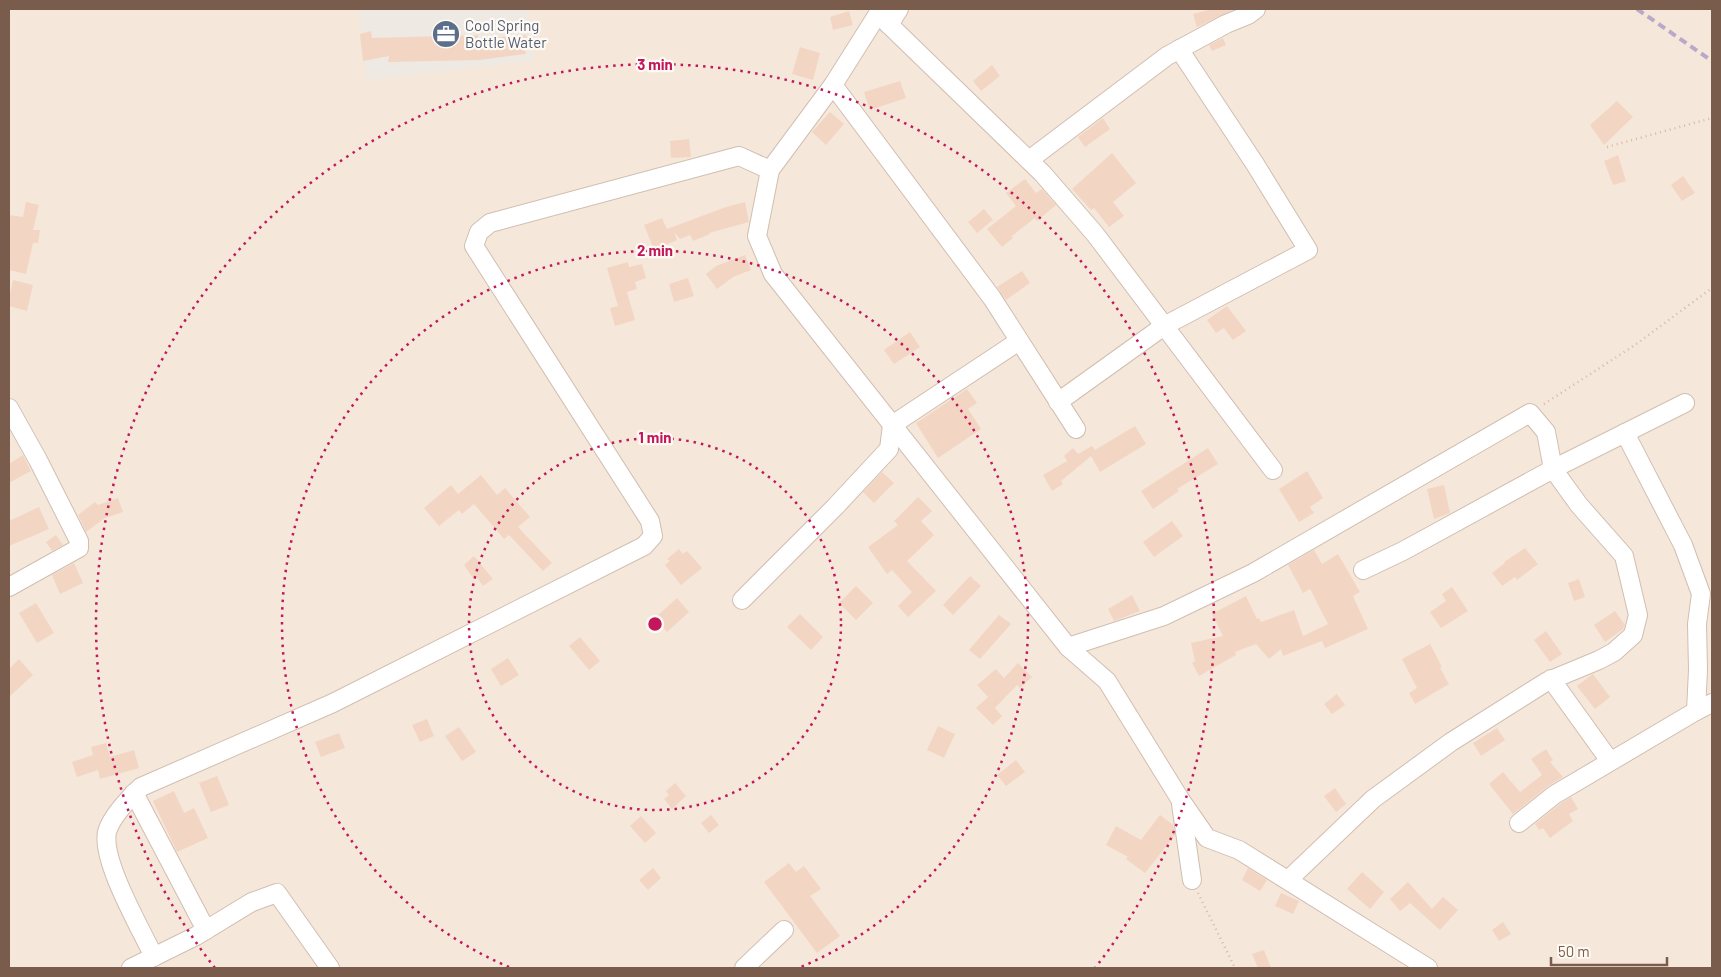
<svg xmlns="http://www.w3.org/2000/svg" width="1721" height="977" font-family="Barlow,sans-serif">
	<rect width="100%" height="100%" fill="#fdf6ec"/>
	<rect fill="#f5e8da" x="9" y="9" width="1703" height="959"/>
	<path fill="#efe9e4" d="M359 9H528L534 60 367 80Z"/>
	<g fill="#f3d5c3">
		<path d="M1212 9H1235L1197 27 1193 14Z"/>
		<path d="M849 11 853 25 833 30 830 17Z"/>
		<path d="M371 31 372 38 478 35V39L526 35 530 47H525L526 54 479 60 388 62 389 56 363 61 360 34Z"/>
		<path d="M1223 38 1226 45 1212 51 1209 45Z"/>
		<path d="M800 47 820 53 813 80 792 74Z"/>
		<path d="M992 65 1000 76 981 91 973 81Z"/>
		<path d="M900 81 906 98 870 110 864 92Z"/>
		<path d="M1617 101 1633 117 1604 145 1590 125Z"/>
		<path d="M830 112 844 124 826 145 812 132Z"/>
		<path d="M1103 118 1110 129 1085 147 1078 137Z"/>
		<path d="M689 139 691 157 671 158 670 141Z"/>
		<path d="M1112 153 1136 183 1113 202 1124 216 1109 227 1094 208 1091 210 1072 189Z"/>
		<path d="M1618 155 1626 181 1613 185 1604 161Z"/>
		<path d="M1683 176 1695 193 1682 201 1671 185Z"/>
		<path d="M1025 179 1036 193 1042 189 1056 205 1037 221 1035 218 1012 236 1013 238 1002 247 987 229 1016 206 1006 193Z"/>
		<path d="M26 202 39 205 33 230H40L38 243H33L26 274 9 270V215L23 217Z"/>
		<path d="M745 202 749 222 709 233 710 234 693 241 690 235 680 239 674 232 677 240 654 250 644 225 662 218 667 229 726 207Z"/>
		<path d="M984 209 993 220 977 233 968 222Z"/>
		<path d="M745 255 751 270 733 277 717 289 706 274 716 266Z"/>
		<path d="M628 262 629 267 642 264 646 278 635 282 637 289 627 292 635 320 615 326 610 308 618 306 607 268Z"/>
		<path d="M1022 271 1030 283 1006 300 997 287Z"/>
		<path d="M688 278 694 296 674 302 669 284Z"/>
		<path d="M13 280 33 285 27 311 9 306V299Z"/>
		<path d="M1227 306 1246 331 1233 340 1224 328 1216 333 1207 320Z"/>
		<path d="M910 332 920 347 894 364 884 350Z"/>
		<path d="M967 389 977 403 968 409 981 429 938 458 916 423Z"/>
		<path d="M1135 426 1146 444 1100 472 1091 456 1061 481 1063 484 1052 491 1043 475 1067 461 1064 456 1073 448 1078 454 1092 446 1095 450Z"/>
		<path d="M1208 448 1218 464 1177 489 1179 491 1153 509 1141 491Z"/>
		<path d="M23 455 31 471 9 483V464Z"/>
		<path d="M1307 471 1323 498 1310 507 1314 513 1299 522 1279 489Z"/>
		<path d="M882 472 894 483 874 503 863 492Z"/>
		<path d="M481 475 497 495 505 488 530 517 518 527 552 563 543 571 509 535 504 539 474 504 462 514 459 510 439 526 424 508 451 485 458 494Z"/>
		<path d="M1444 485 1450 513 1434 519 1427 489Z"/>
		<path d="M918 497 932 511 921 521 934 535 907 561 936 591 908 617 898 606 912 592 892 570 887 574 868 547 898 525 894 521Z"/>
		<path d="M118 498 123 512 105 518 86 532 78 515 95 502 98 505Z"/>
		<path d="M39 507 49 529 9 546V521Z"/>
		<path d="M1172 521 1183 536 1154 557 1143 542Z"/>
		<path d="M56 535 63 545 52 551 46 542Z"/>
		<path d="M1525 548 1538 564 1517 580 1515 577 1502 586 1492 573 1505 563 1504 562Z"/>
		<path d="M679 549 683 554 687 551 702 568 681 585 665 565 670 561 667 559Z"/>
		<path d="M1314 550 1322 564 1338 554 1360 592 1353 596 1368 629 1325 648 1322 641 1283 656 1281 649 1269 659 1256 644 1235 652 1236 655 1199 676 1192 663 1195 661 1191 643 1223 636 1212 614 1246 596 1257 619 1259 618 1261 622 1294 610 1303 636 1328 624 1310 589 1303 593 1288 565Z"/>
		<path d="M474 556 493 579 483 586 476 576 473 578 464 565Z"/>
		<path d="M74 563 83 583 60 594 52 575Z"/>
		<path d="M970 576 981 586 953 615 943 605Z"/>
		<path d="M1579 579 1585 597 1574 601 1568 583Z"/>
		<path d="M856 586 873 603 856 620 839 603Z"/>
		<path d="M1452 587 1468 611 1441 628 1430 612 1446 601 1442 594Z"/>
		<path d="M1132 595 1140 611 1114 621 1108 609Z"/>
		<path d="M677 598 689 612 667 632 655 618Z"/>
		<path d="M36 603 54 633 37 643 19 613Z"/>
		<path d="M1615 611 1625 625 1623 629 1605 642 1594 625Z"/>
		<path d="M800 614 823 637 811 650 787 627Z"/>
		<path d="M999 615 1011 624 980 659 969 650Z"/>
		<path d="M1546 631 1562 654 1550 662 1534 640Z"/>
		<path d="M580 637 600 661 589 670 569 646Z"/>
		<path d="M1430 644 1442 667 1440 668 1449 684 1415 704 1409 693 1417 688 1402 659Z"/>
		<path d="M508 658 519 675 501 686 491 669Z"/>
		<path d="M19 659 33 675 9 697V669Z"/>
		<path d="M1018 663 1032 677 1020 688 1017 685 995 708 1002 716 993 725 976 708 988 697 977 685 996 669 1004 678Z"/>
		<path d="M1593 674 1610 697 1595 709 1577 686Z"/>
		<path d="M1337 694 1345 705 1332 714 1324 704Z"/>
		<path d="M427 719 434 736 420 742 412 725Z"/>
		<path d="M938 726 955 734 944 758 927 750Z"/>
		<path d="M459 727 476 752 462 761 445 736Z"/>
		<path d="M1497 728 1505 740 1481 756 1473 743Z"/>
		<path d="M339 733 345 748 321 757 315 742Z"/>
		<path d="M106 743 110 757 134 750 139 768 100 779 98 770 77 777 72 762 93 755 91 747Z"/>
		<path d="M1546 749 1553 760 1550 762 1563 777 1547 787 1513 814 1489 784 1503 772 1520 792 1542 775 1531 759Z"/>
		<path d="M1016 760 1025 772 1006 786 997 775Z"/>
		<path d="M217 776 229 805 211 812 199 783Z"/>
		<path d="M675 783 686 796 672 809 664 799 669 795 666 791Z"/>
		<path d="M1335 788 1346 804 1336 812 1324 796Z"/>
		<path d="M174 791 184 813 194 808 208 838 177 852 153 801Z"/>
		<path d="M1571 797 1578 809 1569 814 1573 821 1550 838 1543 828 1539 830 1535 824 1560 804Z"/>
		<path d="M711 815 719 825 709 833 701 823Z"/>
		<path d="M1160 815 1173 825 1175 835 1145 873 1126 859 1128 857 1106 845 1116 826 1141 840Z"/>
		<path d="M641 816 656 833 645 843 630 826Z"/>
		<path d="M789 863 796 872 804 866 821 889 810 896 840 936 817 953 764 882Z"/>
		<path d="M653 868 661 878 648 890 639 880Z"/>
		<path d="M1248 868 1267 880 1260 891 1242 880Z"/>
		<path d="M1362 872 1384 892 1370 909 1347 889Z"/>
		<path d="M1408 882 1432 909 1443 897 1458 910 1440 930 1410 903 1400 911 1390 899Z"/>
		<path d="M1281 893 1299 901 1293 914 1275 906Z"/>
		<path d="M1503 922 1511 934 1499 941 1492 930Z"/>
		<path d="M1264 950 1271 968H1258L1252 954Z"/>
	</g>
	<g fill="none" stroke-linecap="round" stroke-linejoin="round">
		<defs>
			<g id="minor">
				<path d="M881 9 833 85 770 170 757 236 773 274 1068 647 1107 681 1180 799 1207 838 1239 850 1428 968"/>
				<path d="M878 14 1043 174 1095 234 1273 470"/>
				<path d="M889 25 899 9"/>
				<path d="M833 85 992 298 1076 429"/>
				<path d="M1029 160 1167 56 1226 24 1248 15 1256 9"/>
				<path d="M1058 402 1164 326 1308 250 1255 164 1179 49"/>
				<path d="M9 408 38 460 79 541V548L9 587"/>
				<path d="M1625 433 1683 545 1701 594 1697 624 1698 670 1696 711"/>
				<path d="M1363 570 1403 551 1553 469 1685 403"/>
				<path d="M742 600 835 507 889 449 892 425 1019 341"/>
				<path d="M1068 647 1164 616 1253 573 1530 413 1546 432 1553 469 1579 505 1624 556 1638 615 1633 635 1614 652 1599 660 1546 682 1451 742 1373 799 1288 880"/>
				<path d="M1551 679 1610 761"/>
				<path d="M134 793 206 930"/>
				<path d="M1181 804 1192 880"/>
				<path d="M1519 823 1554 795 1696 711 1712 703"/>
				<path d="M154 957C141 929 101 861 107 832 111 817 130 797 141 787L333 703 644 546 653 536 650 521 474 246 479 232 490 223 739 156 770 170"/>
				<path d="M131 968 196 936 252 902 277 893 330 968"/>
				<path d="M744 968 784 930"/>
			</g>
		</defs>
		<use href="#minor" stroke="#d1beb0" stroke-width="20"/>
		<g stroke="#d9b8a5" stroke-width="2.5" stroke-dasharray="1 4" stroke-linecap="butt">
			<path d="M1607 147 1712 118"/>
			<path d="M1544 404 1635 345 1712 288"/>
			<path d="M1198 893 1235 968"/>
		</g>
		<use href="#minor" stroke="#fff" stroke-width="18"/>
		<path stroke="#b9a8c9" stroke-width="4" stroke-dasharray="8 5" stroke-linecap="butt" d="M1637 9 1712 61"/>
	</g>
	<g fill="none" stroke="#c2185b" stroke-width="2.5" stroke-dasharray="2.5 5">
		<circle cx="655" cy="624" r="186"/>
		<path d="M509 967A373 373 0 1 1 801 967"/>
		<path d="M215 968A559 559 0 1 1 1095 968"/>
	</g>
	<defs>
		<symbol id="office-disc" viewBox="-11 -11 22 22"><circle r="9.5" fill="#5c6f8a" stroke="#fffaf3"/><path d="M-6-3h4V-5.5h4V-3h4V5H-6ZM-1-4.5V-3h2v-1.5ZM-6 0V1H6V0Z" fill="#fff"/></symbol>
	</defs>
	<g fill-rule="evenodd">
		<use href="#office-disc" x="430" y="18" width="32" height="32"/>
	</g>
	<g text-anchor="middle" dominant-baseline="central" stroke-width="4.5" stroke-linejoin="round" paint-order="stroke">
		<g font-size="15" fill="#4e5e75" stroke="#fffaf3" text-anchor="start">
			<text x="465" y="25">Cool Spring<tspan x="465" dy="17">Bottle Water</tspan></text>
		</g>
	</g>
	<circle cx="655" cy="624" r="8" fill="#c2185b" stroke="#fffaf3" stroke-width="2.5"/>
	<g font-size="15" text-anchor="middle" font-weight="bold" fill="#c2185b" stroke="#fffaf3" stroke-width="4.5" stroke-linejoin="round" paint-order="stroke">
		<text x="655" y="70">3 min</text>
		<text x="655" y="256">2 min</text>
		<text x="655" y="443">1 min</text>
	</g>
	<rect width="1721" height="977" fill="none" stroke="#7a5c4d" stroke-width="20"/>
	<path d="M1551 957v8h116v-8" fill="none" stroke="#7a5c4d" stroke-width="2.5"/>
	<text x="1558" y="957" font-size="15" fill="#7a5c4d" stroke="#fffaf3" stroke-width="4" paint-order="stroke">50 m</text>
</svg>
